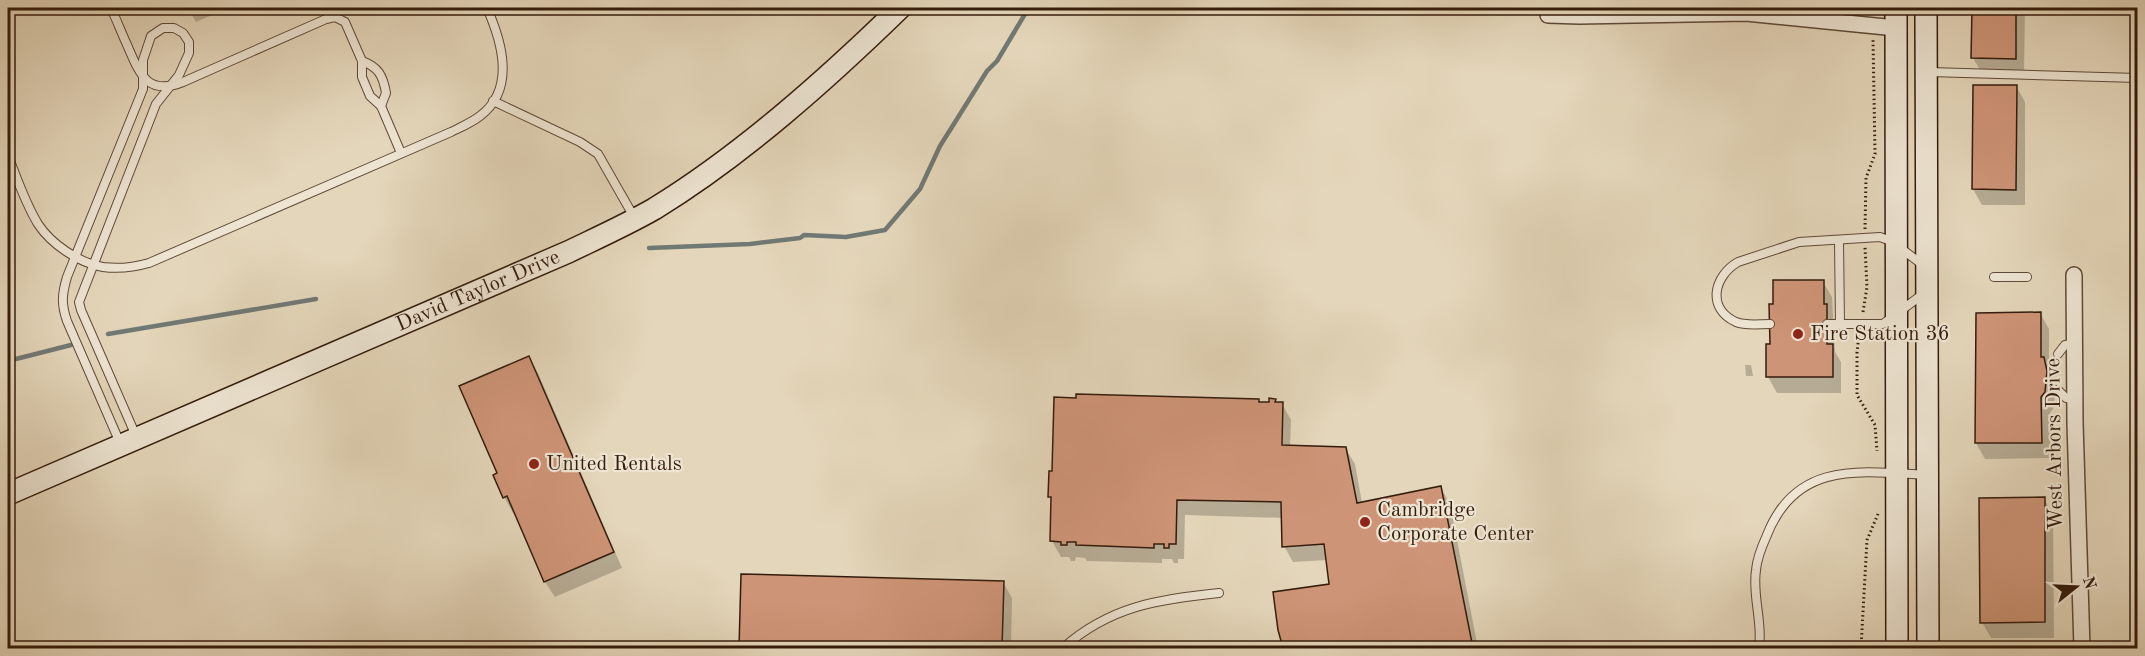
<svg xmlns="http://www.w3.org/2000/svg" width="2145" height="656" font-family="'Old Standard TT',serif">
	<rect width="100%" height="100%" fill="#e4d6ba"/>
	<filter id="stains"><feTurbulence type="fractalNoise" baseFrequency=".00333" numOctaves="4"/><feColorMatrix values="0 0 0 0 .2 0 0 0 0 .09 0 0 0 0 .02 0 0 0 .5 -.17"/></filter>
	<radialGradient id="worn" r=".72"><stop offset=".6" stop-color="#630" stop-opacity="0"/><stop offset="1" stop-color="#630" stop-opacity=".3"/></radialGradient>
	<g fill="#0003">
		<path d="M188 8H228L196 22Z"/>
		<path d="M1974 8H2025L2024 74 1982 73 1973 58Z"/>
		<path d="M1974 86H2016L2025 102V205H1982L1973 189Z"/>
		<path d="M1823 282 1832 297 1835 352 1841 362V393H1777L1768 377V345H1771Z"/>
		<path d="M2040 313 2049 329V369L2056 388 2053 409 2050 413V458L1985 459 1976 443Z"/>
		<path d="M528 358 538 373 622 568 555 597 545 582 515 512 513 513 504 497Z"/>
		<path d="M1745 365H1751L1753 376H1746Z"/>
		<path d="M1275 400 1277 404H1282L1291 420 1290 447 1345 448 1355 464 1362 503 1441 488 1450 504 1478 648H1285L1279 630 1330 585 1327 560 1293 562 1284 546 1283 518 1185 515 1184 559H1178V563H1174L1172 559H1162V563L1087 561 1085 558 1076 557 1075 561H1071L1069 557H1061L1052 541 1053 501 1050 496 1260 404H1271Z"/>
		<path d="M2044 499 2053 515 2054 638H1991L1982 622Z"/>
		<path d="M742 576 1003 582 1012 598 1011 648H741Z"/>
	</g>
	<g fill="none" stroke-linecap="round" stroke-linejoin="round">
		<g stroke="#717974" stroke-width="4.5">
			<path d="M649 248 750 244 800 238 804 235 846 237 885 230 920 189 940 146 957 119 987 71 997 61 1025 14 1029 12 1030 8"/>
			<path d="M108 334 316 299"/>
			<path d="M8 361 71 345"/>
		</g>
	</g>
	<g fill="#ce9477" stroke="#341c0c" stroke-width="1.5">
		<path d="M1972 8H2016V59L1971 58Z"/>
		<path d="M1973 85H2017L2016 190 1972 189Z"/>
		<path d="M1773 280H1824V304H1827V344H1833V377H1766V344H1770L1769 304H1773Z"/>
		<path d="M2041 312V357H2044L2047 371 2045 392 2041 397 2042 443H1975L1976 313Z"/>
		<path d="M529 356 614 552 544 582 507 496 503 498 493 475 497 473 459 386Z"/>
		<path d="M1076 394 1259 399V402H1269V398L1276 399 1275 402H1283L1282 445 1346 447 1357 503 1441 486 1473 648H1283L1278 630 1273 592 1329 584 1324 544 1282 547 1281 502 1177 500 1176 544H1169V548H1164V544H1154V548L1076 545V542H1067V545H1061V542L1050 541 1051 497H1048L1049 471H1052L1054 397 1076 398Z"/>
		<path d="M2045 497V622L1980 623 1979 498Z"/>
		<path d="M741 574 1004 581 1002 648H739Z"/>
	</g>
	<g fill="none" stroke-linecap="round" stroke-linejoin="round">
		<defs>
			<g id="lane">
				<path d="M111 8C117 21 122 34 128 47 140 75 148 96 183 82L326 19 335 17 345 22 362 61V77L370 96 381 106 386 93C383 75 378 67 362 61"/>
				<path d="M1929 72 2138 78"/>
				<path d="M493 101 580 142 598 154 634 217"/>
				<path d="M381 106 401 153"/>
				<path d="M8 156C17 178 25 203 38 224 51 244 79 263 103 267 118 269 135 267 149 263L451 132C461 127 471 123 480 116 516 89 502 42 487 8"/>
				<path d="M1839 241 1840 325"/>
				<path d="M1994 277H2027"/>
				<path d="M1770 324C1759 324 1746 326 1736 322 1706 308 1714 276 1738 262L1799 242 1880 237 1891 241 1923 265"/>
				<path d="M1827 324H1883L1923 294"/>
				<path d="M2058 354 2065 345 2074 344"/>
				<path d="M2058 390 2066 398 2074 399"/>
				<path d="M120 443 67 321C61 304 62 294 67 277L143 89V60L151 36 163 28H174L183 33 189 42V53L179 75 156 104 79 302 81 310 136 436"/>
				<path d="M1063 648C1110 606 1160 599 1219 593"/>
				<path d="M1759 648C1763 622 1752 596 1756 570 1757 558 1762 546 1767 535 1796 461 1860 471 1925 475"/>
			</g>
			<g id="street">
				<path d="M1548 15 1579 16 1746 13 1896 28"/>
				<path d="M2074 275 2075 423 2082 648"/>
			</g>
			<g id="secondary">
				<path d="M1896 8 1897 648"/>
				<path d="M1926 8 1928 648"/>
				<path id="s1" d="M8 494 568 252C597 238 626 225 654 209 742 155 826 80 900 8"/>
			</g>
		</defs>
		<use href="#lane" stroke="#604a38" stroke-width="10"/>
		<use href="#street" stroke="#604a38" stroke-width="18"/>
		<use href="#secondary" stroke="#341c0c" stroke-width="24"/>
		<g stroke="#341c0c" stroke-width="3" stroke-dasharray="1.5 3" stroke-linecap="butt">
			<path d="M1865 229 1866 178 1875 154 1873 39"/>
			<path d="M1863 312 1867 287 1865 247"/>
			<path d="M1859 334 1857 353V395L1875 425 1877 451"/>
			<path d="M1861 648 1867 540 1878 514"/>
		</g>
		<use href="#lane" stroke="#ede4d2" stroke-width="8"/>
		<use href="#street" stroke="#ede4d2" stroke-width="15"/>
		<use href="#secondary" stroke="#ede4d2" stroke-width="21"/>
	</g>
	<g fill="#8f2418" stroke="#ede4d2" stroke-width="2">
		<circle cx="1798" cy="334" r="6"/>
		<circle cx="534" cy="464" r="6"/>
		<circle cx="1365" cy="522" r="6"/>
	</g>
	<g text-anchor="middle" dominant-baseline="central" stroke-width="4.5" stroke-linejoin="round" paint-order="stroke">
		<g font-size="21" fill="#341c0c" stroke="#ede4d2">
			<text stroke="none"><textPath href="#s1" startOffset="512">David Taylor Drive</textPath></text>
			<text transform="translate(2055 444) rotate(-91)">West Arbors Drive</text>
		</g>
		<g font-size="21" fill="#341c0c" stroke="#ede4d2" text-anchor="start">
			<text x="1810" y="334">Fire Station 36</text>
			<text x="546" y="464">United Rentals</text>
			<text x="1377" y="510">Cambridge<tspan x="1377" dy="24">Corporate Center</tspan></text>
		</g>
	</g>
	<rect width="2145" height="656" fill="none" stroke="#e4d6ba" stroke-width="30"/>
	<rect x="9" y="9" width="2127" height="638" fill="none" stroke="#341c0c" stroke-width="3"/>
	<rect x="15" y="15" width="2115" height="626" fill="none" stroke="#341c0c" stroke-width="1.5"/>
	<g transform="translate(2076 587) rotate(72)" stroke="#ede4d2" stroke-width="4.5" paint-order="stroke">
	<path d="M0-4.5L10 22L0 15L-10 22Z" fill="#341c0c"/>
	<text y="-9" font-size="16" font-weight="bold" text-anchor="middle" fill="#341c0c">N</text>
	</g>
	<rect width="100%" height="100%" filter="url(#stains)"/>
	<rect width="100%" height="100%" fill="url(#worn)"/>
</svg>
